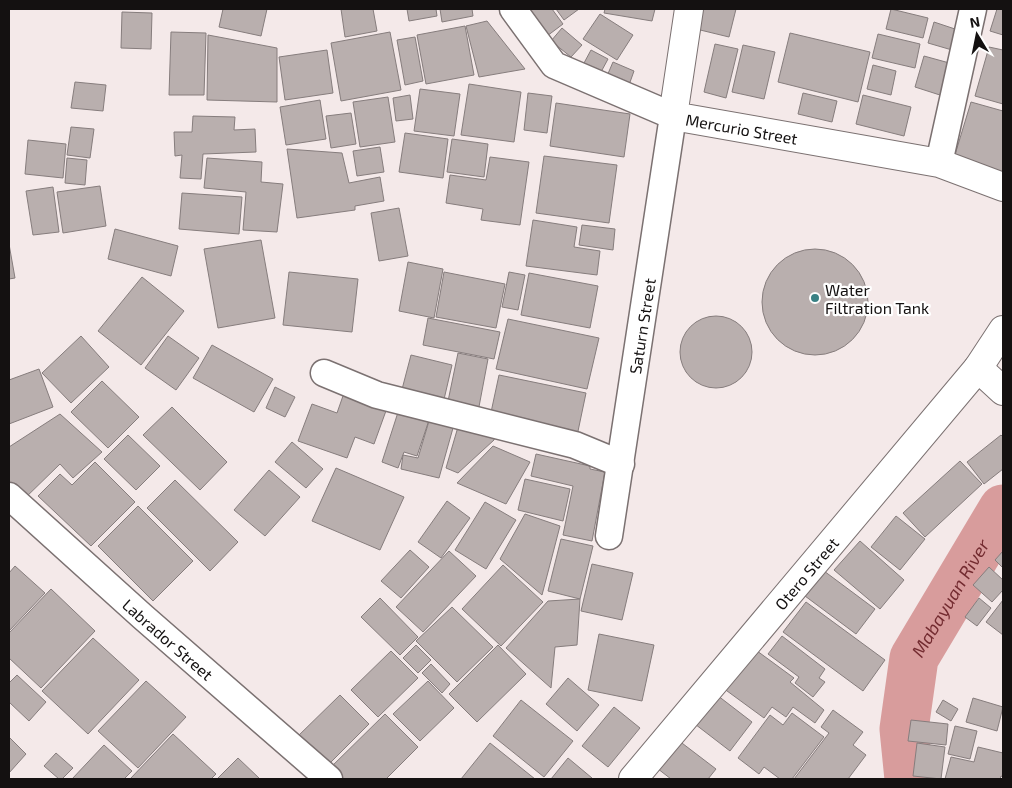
<svg xmlns="http://www.w3.org/2000/svg" width="1012" height="788" font-family="'Exo 2',sans-serif">
	<rect width="100%" height="100%" fill="#f4e9e9"/>
	<g fill="none" stroke-linecap="round" stroke-linejoin="round">
		<path stroke="#d89c9c" stroke-width="49" id="s1" d="M909 779 904 729 914 658 1003 509"/>
	</g>
	<g fill="#b9afae" stroke="#867d7d">
		<path d="M223 9H267L261 36 219 27Z"/>
		<path d="M341 9H373L377 31 345 37Z"/>
		<path d="M407 9H436L437 16 409 21Z"/>
		<path d="M440 9H472L473 16 442 22Z"/>
		<path d="M520 9H552L563 24 543 39Z"/>
		<path d="M556 9H579L564 20Z"/>
		<path d="M605 9H655L652 21 604 13Z"/>
		<path d="M696 9H736L729 37 692 28Z"/>
		<path d="M891 9 928 18 923 38 886 29Z"/>
		<path d="M997 9H1003V35L990 31Z"/>
		<path d="M122 12 152 13 151 49 121 48Z"/>
		<path d="M600 14 633 35 617 60 583 39Z"/>
		<path d="M487 21 525 69 479 77 466 26Z"/>
		<path d="M934 22 958 30 952 50 928 43Z"/>
		<path d="M465 26 474 75 426 84 417 35Z"/>
		<path d="M562 28 582 45 571 57 551 41Z"/>
		<path d="M171 32 206 33 204 95H169Z"/>
		<path d="M390 32 401 90 341 101 331 43Z"/>
		<path d="M790 33 870 52 858 102 778 82Z"/>
		<path d="M878 34 920 44 915 68 872 58Z"/>
		<path d="M208 35 277 48V102L207 100Z"/>
		<path d="M415 37 423 81 405 85 397 40Z"/>
		<path d="M715 44 738 49 726 98 704 92Z"/>
		<path d="M743 45 775 52 764 99 732 92Z"/>
		<path d="M989 47 1003 50V104L975 96Z"/>
		<path d="M327 50 333 93 285 100 279 57Z"/>
		<path d="M591 50 608 59 601 72 584 63Z"/>
		<path d="M924 56 953 64 943 96 915 87Z"/>
		<path d="M613 62 634 71 629 85 607 76Z"/>
		<path d="M873 65 896 71 891 95 867 89Z"/>
		<path d="M75 82 106 85 103 111 71 108Z"/>
		<path d="M469 84 521 92 514 142 461 135Z"/>
		<path d="M420 89 460 94 454 136 414 131Z"/>
		<path d="M528 93 552 96 547 133 524 130Z"/>
		<path d="M803 93 837 101 832 122 798 114Z"/>
		<path d="M410 95 413 119 396 121 393 98Z"/>
		<path d="M863 95 911 107 904 136 856 124Z"/>
		<path d="M388 97 395 142 360 147 353 102Z"/>
		<path d="M320 100 326 139 286 145 280 107Z"/>
		<path d="M971 102 1003 111V172L954 158Z"/>
		<path d="M556 103 630 114 624 157 550 146Z"/>
		<path d="M351 113 356 144 331 148 326 116Z"/>
		<path d="M193 116 235 117 234 130 255 129 256 152 203 154 201 179 180 178 182 155 175 156 174 132H192Z"/>
		<path d="M71 127 94 129 90 158 67 155Z"/>
		<path d="M405 133 448 139 443 178 399 172Z"/>
		<path d="M452 139 488 144 484 177 447 172Z"/>
		<path d="M28 140 66 144 63 178 25 174Z"/>
		<path d="M380 147 384 172 357 176 353 151Z"/>
		<path d="M287 149 342 153 349 183 380 177 384 201 355 206V210L297 218Z"/>
		<path d="M544 156 617 165 609 223 536 213Z"/>
		<path d="M490 157 529 162 520 225 481 220 483 209 446 203 450 175 486 180Z"/>
		<path d="M67 158 87 160 85 185 65 183Z"/>
		<path d="M207 158 262 162 261 182 283 184 277 232 243 230 246 192 204 188Z"/>
		<path d="M100 186 106 226 63 233 57 192Z"/>
		<path d="M53 187 59 232 33 235 26 191Z"/>
		<path d="M182 193 242 197 239 234 179 229Z"/>
		<path d="M399 208 408 256 379 261 371 213Z"/>
		<path d="M533 220 577 227 574 247 600 251 597 275 526 266Z"/>
		<path d="M582 225 615 229 613 250 579 245Z"/>
		<path d="M115 229 178 246 171 276 108 259Z"/>
		<path d="M261 240 275 318 218 328 204 249Z"/>
		<path d="M9 244 15 278 9 279Z"/>
		<circle cx="815" cy="302" r="53"/>
		<path d="M408 262 443 269 434 318 399 311Z"/>
		<path d="M289 272 358 279 352 332 283 325Z"/>
		<path d="M444 272 505 284 496 328 436 317Z"/>
		<path d="M509 272 525 275 518 310 502 307Z"/>
		<path d="M529 273 598 286 590 328 521 315Z"/>
		<path d="M142 277 184 311 141 365 98 331Z"/>
		<circle cx="716" cy="352" r="36"/>
		<path d="M428 318 500 332 494 359 423 345Z"/>
		<path d="M508 319 599 338 587 389 496 369Z"/>
		<path d="M81 336 109 367 71 403 42 373Z"/>
		<path d="M168 336 199 358 176 390 145 368Z"/>
		<path d="M212 345 273 379 254 412 193 378Z"/>
		<path d="M458 353 488 359 478 412 447 406Z"/>
		<path d="M411 355 452 365 442 408 400 397Z"/>
		<path d="M39 369 53 407 9 424V380Z"/>
		<path d="M499 375 586 393 577 436 490 417Z"/>
		<path d="M102 381 139 417 108 448 71 412Z"/>
		<path d="M275 387 295 397 285 417 266 408Z"/>
		<path d="M344 393 387 408 374 444 355 437 347 458 298 441 312 404 337 413Z"/>
		<path d="M400 406 430 417 417 456 404 452 398 468 382 462Z"/>
		<path d="M172 407 227 462 200 490 143 435Z"/>
		<path d="M60 414 102 452 73 478 60 464 21 502 9 491V447Z"/>
		<path d="M460 420 496 428 494 440 458 473 446 468Z"/>
		<path d="M429 421 453 428 439 478 401 469 403 455 418 458Z"/>
		<path d="M128 435 160 466 136 490 104 459Z"/>
		<path d="M1001 435 1003 437V469L984 484 967 462Z"/>
		<path d="M292 442 323 469 306 488 275 462Z"/>
		<path d="M493 446 530 462 506 504 457 483Z"/>
		<path d="M536 454 590 466V469L605 472 592 541 563 535 573 486 531 476Z"/>
		<path d="M960 461 982 484 925 537 903 513Z"/>
		<path d="M95 462 135 502 91 546 38 496 60 474 72 485Z"/>
		<path d="M336 468 404 497 380 550 312 521Z"/>
		<path d="M269 470 300 497 265 536 234 510Z"/>
		<path d="M525 479 570 489 563 521 518 510Z"/>
		<path d="M175 480 238 542 210 571 147 508Z"/>
		<path d="M447 501 470 518 441 558 418 542Z"/>
		<path d="M485 502 516 520 486 569 455 550Z"/>
		<path d="M138 506 193 561 153 601 98 546Z"/>
		<path d="M525 514 560 526 542 595 500 559Z"/>
		<path d="M896 516 925 539 900 570 871 547Z"/>
		<path d="M561 539 593 546 580 599 548 591Z"/>
		<path d="M860 541 904 580 880 609 834 570Z"/>
		<path d="M410 550 429 567 401 598 381 581Z"/>
		<path d="M449 551 476 576 423 632 396 607Z"/>
		<path d="M1003 551V568L995 560Z"/>
		<path d="M592 564 633 573 622 620 581 611Z"/>
		<path d="M503 565 543 602 501 646 462 609Z"/>
		<path d="M15 566 45 593 9 631V573Z"/>
		<path d="M989 567 1003 580V590L992 602 973 585Z"/>
		<path d="M824 571 875 609 856 634 805 596Z"/>
		<path d="M51 589 95 631 41 688 9 658V633Z"/>
		<path d="M380 598 418 637 400 655 361 617Z"/>
		<path d="M979 598 991 608 977 626 965 617Z"/>
		<path d="M580 599 577 645 555 647 551 688 506 648 548 601Z"/>
		<path d="M1003 600V635L986 622Z"/>
		<path d="M806 602 885 660 863 691 783 632Z"/>
		<path d="M452 607 493 647 457 682 416 641Z"/>
		<path d="M599 634 654 645 642 701 588 690Z"/>
		<path d="M782 636 825 669 819 678 825 682 813 697 795 683 799 677 768 654Z"/>
		<path d="M93 638 139 680 88 734 42 691Z"/>
		<path d="M416 645 431 660 418 673 403 658Z"/>
		<path d="M498 645 526 674 477 722 449 694Z"/>
		<path d="M753 648 794 678 790 682 824 710 815 723 793 707 786 717 772 707 764 718 723 688Z"/>
		<path d="M391 651 418 678 378 717 351 690Z"/>
		<path d="M431 664 450 684 442 693 422 673Z"/>
		<path d="M17 675 46 702 29 721 9 702V683Z"/>
		<path d="M568 678 599 705 577 731 546 704Z"/>
		<path d="M146 681 186 717 138 768 98 731Z"/>
		<path d="M428 681 454 708 420 741 393 714Z"/>
		<path d="M713 692 752 722 730 751 691 721Z"/>
		<path d="M340 695 369 724 326 767 296 738Z"/>
		<path d="M973 698 1003 707 997 731 966 722Z"/>
		<path d="M521 700 573 741 544 777 493 736Z"/>
		<path d="M943 700 958 709 951 721 936 712Z"/>
		<path d="M614 707 640 728 608 767 582 746Z"/>
		<path d="M833 710 863 732 853 745 866 755 848 779H794L829 733 821 727Z"/>
		<path d="M792 713 824 737 792 779H780L764 767 759 774 738 758 770 715 783 725Z"/>
		<path d="M385 714 418 747 386 779H337L328 770Z"/>
		<path d="M911 720 948 724 946 745 908 741Z"/>
		<path d="M955 726 977 731 970 759 948 754Z"/>
		<path d="M173 734 216 774 211 779H130Z"/>
		<path d="M9 737 26 754 9 773Z"/>
		<path d="M674 737 716 769 708 779H671L653 765Z"/>
		<path d="M490 743 535 779H461Z"/>
		<path d="M917 743 945 747 941 779 913 776Z"/>
		<path d="M104 745 132 771 124 779H72Z"/>
		<path d="M978 747 1003 753V777L1001 776 1000 779H945L951 757 974 762Z"/>
		<path d="M56 753 73 768 62 779H59L44 766Z"/>
		<path d="M238 758 260 779H217Z"/>
		<path d="M568 758 592 778 591 779H551Z"/>
	</g>
	<g fill="none" stroke-linecap="round" stroke-linejoin="round">
		<defs>
			<g id="minor">
				<path d="M513 9 554 65 673 116 609 536"/>
				<path d="M939 163 973 9"/>
				<path d="M324 373 377 395 575 445 621 464"/>
				<path id="s2" d="M9 496 143 617 329 779"/>
			</g>
			<g id="tertiary">
				<path id="s3" d="M689 9 673 116 939 163 1003 187"/>
			</g>
			<g id="secondary">
				<path d="M978 368 1003 391"/>
				<path id="s4" d="M633 779 978 368 1003 330"/>
			</g>
		</defs>
		<use href="#minor" stroke="#7b7171" stroke-width="29"/>
		<use href="#tertiary" stroke="#7b7171" stroke-width="30"/>
		<use href="#secondary" stroke="#7b7171" stroke-width="30"/>
		<use href="#minor" stroke="#fff" stroke-width="26"/>
		<use href="#tertiary" stroke="#fff" stroke-width="28"/>
		<use href="#secondary" stroke="#fff" stroke-width="28"/>
	</g>
	<circle fill="#398184" stroke="#fff" stroke-width="2" cx="815" cy="298" r="5"/>
	<g text-anchor="middle" dominant-baseline="central" stroke-width="4.5" stroke-linejoin="round" paint-order="stroke">
		<g font-size="16" fill="#141111" stroke="#fff">
			<text stroke="none"><textPath href="#s3" startOffset="178">Mercurio Street</textPath></text>
			<text transform="translate(642 326) rotate(-81)">Saturn Street</text>
			<text stroke="none"><textPath href="#s4" startOffset="269">Otero Street</textPath></text>
			<text stroke="none"><textPath href="#s2" startOffset="214">Labrador Street</textPath></text>
		</g>
		<g font-size="16" fill="#141111" stroke="#fff" text-anchor="start">
			<text x="825" y="289">Water<tspan x="825" dy="18">Filtration Tank</tspan></text>
		</g>
		<g font-size="18" font-style="italic" fill="#732b30" stroke="#fff">
			<text stroke="none"><textPath href="#s1" startOffset="192">Mabayuan River</textPath></text>
		</g>
	</g>
	<rect width="1012" height="788" fill="none" stroke="#141111" stroke-width="20"/>
	<g transform="translate(977 35) rotate(350)" stroke="#ffffff" stroke-width="4" paint-order="stroke">
	<path d="M0-4L9 19L0 12L-9 19Z" fill="#141111"/>
	<text y="-8" font-size="14" font-weight="bold" text-anchor="middle" fill="#141111">N</text>
	</g>
</svg>
